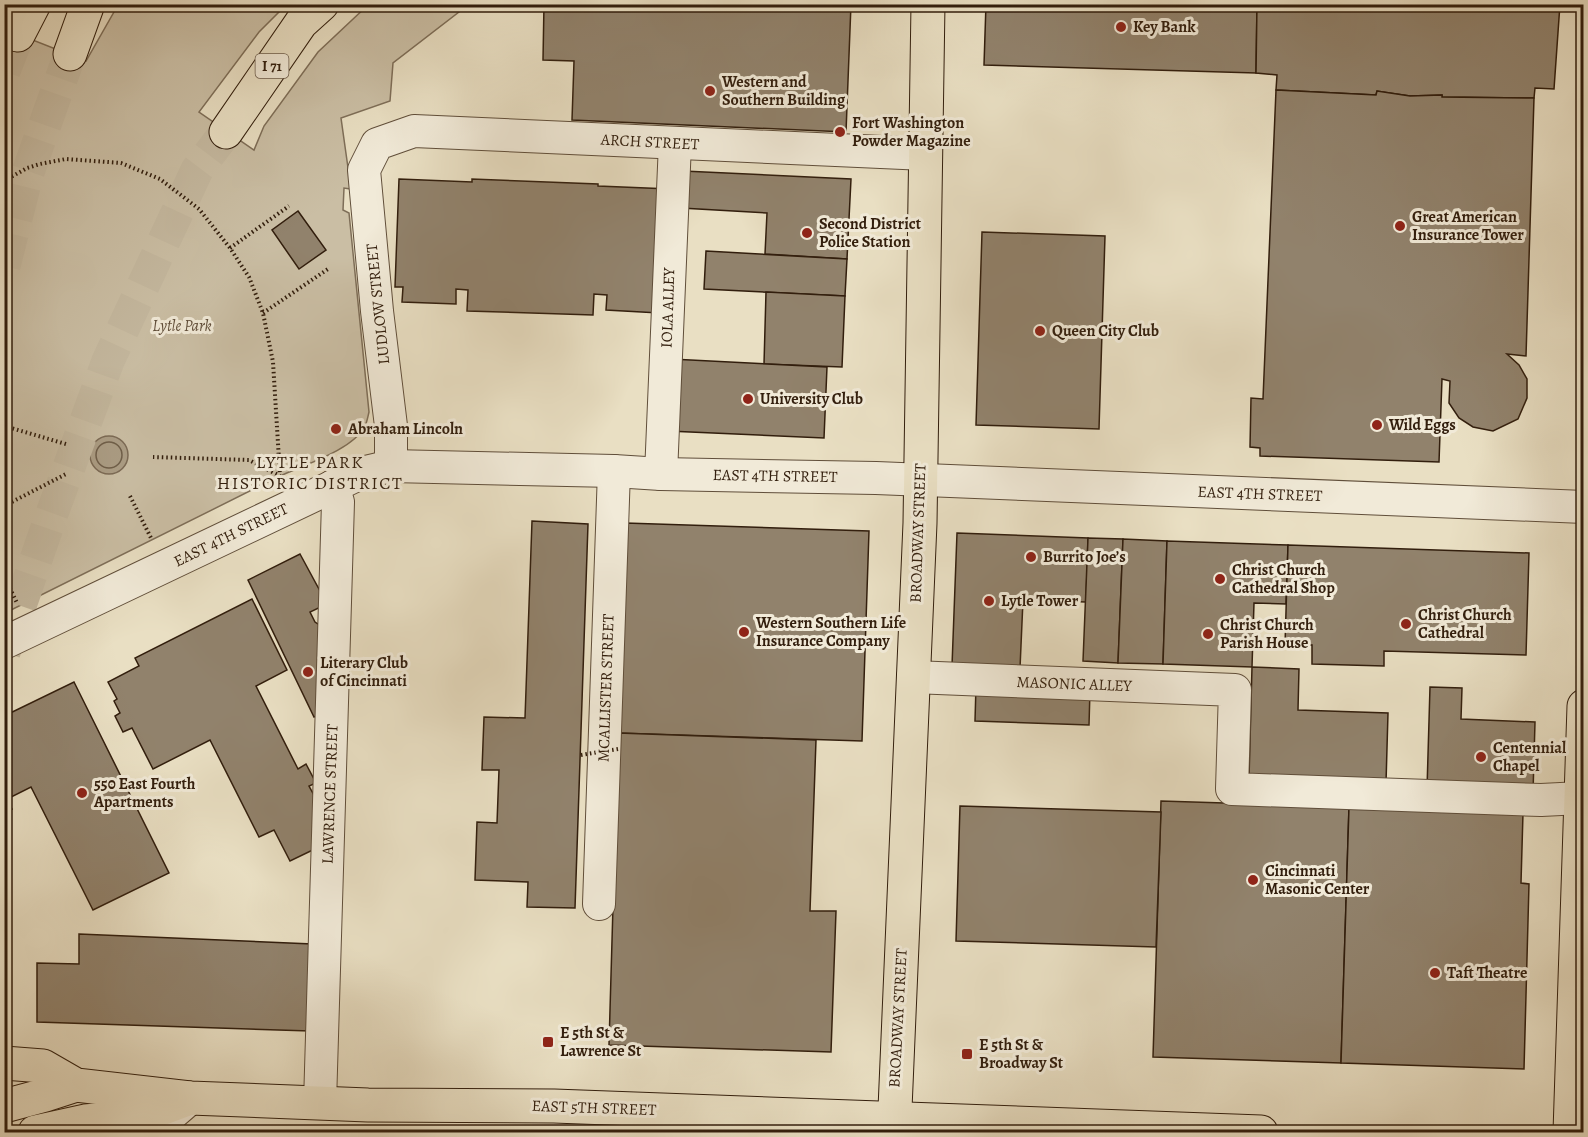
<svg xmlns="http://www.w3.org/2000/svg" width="1588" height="1137" font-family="Alegreya,serif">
	<rect width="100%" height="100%" fill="#e9dfc3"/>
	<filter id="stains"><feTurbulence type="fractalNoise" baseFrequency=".00333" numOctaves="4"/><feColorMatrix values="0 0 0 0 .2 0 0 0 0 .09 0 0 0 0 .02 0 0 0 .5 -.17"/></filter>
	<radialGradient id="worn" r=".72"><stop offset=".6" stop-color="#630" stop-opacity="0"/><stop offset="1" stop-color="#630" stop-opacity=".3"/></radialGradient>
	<path fill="#cabea4" stroke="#7e6e58" stroke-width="1.5" d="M118 5H286L259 32 199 112 254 150 264 126 318 52 368 5H468L393 63 390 101 341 118 351 189 344 188 343 210 349 213 369 412C368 416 367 422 365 426 353 450 304 465 280 476L5 613V29L86 61Z"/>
	<circle fill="#ab9d85" stroke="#7b6a55" stroke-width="1.5" cx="109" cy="455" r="19"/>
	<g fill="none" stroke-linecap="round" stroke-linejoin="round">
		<circle stroke="#6e5e49" stroke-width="1.5" cx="109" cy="455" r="13"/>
	</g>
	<g fill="#91826c" stroke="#321e0d" stroke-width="1.5">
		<path d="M544 4H851L846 132 572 120 574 61 543 60Z"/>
		<path d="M986 4H1257L1256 73 984 65Z"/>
		<path d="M1257 4H1560L1554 89 1535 88 1534 98 1442 97V95L1410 96 1377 91 1376 95 1276 90 1277 75 1256 73Z"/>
		<path d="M1276 90 1376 95 1377 91 1410 96 1442 95V97L1534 98 1526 356 1507 354 1519 365 1527 379V398L1518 419 1493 431 1473 427 1459 418 1449 403 1450 381 1442 379 1439 462 1260 456V448L1250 447 1251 398 1263 399Z"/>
		<path d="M683 171 851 179 847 259 765 254 767 213 681 208Z"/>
		<path d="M399 179 472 182V179L598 184V186L670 189 659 313 606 310 607 295 594 294 593 315 467 311 468 290 456 289V304L402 302 403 287H395Z"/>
		<path d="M298 211 326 250 299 269 272 230Z"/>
		<path d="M982 232 1105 236 1099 429 976 425Z"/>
		<path d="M706 251 847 259 845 296 704 289Z"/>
		<path d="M766 292 845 296 842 367 764 364Z"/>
		<path d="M671 359 827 367 824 438 668 431Z"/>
		<path d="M532 521 588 524 575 908 527 907 528 882 475 880 477 822 497 823 499 770H482L484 717 525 718Z"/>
		<path d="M625 523 869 531 862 741 618 733Z"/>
		<path d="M957 533 1088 538 1086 602 1023 600 1020 668 952 666Z"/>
		<path d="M1088 538 1123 539 1118 663 1083 661Z"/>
		<path d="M1123 539 1167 541 1163 664 1118 663Z"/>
		<path d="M1167 541 1288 545 1286 604 1254 603 1252 667 1163 664Z"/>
		<path d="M1288 545 1529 553 1526 655 1384 651V666L1312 664V645H1285Z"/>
		<path d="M300 554 327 604 310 612 315 622 327 630 323 713 314 717 248 580Z"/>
		<path d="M252 599 287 670 256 686 298 769 306 764 316 783 309 786 321 808 319 847 290 861 274 830 259 837 210 740 153 769 132 728 123 732 115 716 120 713 114 701 117 699 108 682 139 666 135 658Z"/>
		<path d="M1252 667 1299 669 1298 710 1388 713 1386 783 1249 778Z"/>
		<path d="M74 682 169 873 93 910 31 787 7 799 12 809 4 812V716Z"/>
		<path d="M976 686 1090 690 1089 725 975 721Z"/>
		<path d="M1430 687 1462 688 1461 719 1535 722 1533 793 1427 789Z"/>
		<path d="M618 733 816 740 810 911H836L831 1052 609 1045Z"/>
		<path d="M1161 801 1349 807 1341 1063 1153 1057Z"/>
		<path d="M960 806 1161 812 1156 947 956 941Z"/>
		<path d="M1349 807 1523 813 1521 883 1529 884 1524 1069 1341 1063Z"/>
		<path d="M79 934 312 944 310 1031 37 1022V963L79 964Z"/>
	</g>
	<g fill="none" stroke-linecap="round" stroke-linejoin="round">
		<g stroke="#c4b89f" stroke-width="33" stroke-dasharray="33 16" stroke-linecap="butt">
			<path d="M4 71 18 35"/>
			<path d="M4 266 27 175 70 54"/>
			<path d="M4 652 51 516 108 361 197 170 226 132"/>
		</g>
		<defs>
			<g id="minor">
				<path d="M391 466V426L377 311 364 170 377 144 414 131 926 154"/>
				<path d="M661 474 675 143"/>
				<path d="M4 643 361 473 391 466 614 471 661 474 876 478 1584 507"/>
				<path d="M913 677 1235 690 1232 789 1541 800 1581 798"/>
				<path d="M599 904 614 471"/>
				<path d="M320 1103 338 502 333 486"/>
				<path d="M151 1132 187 1101"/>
			</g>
			<g id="major">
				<path d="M4 1063 43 1066 76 1085 190 1098 368 1105 554 1106 1261 1132"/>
				<path d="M894 1132 920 523 928 4"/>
				<path d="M1570 1132 1584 706"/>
			</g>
			<g id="highway">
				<path d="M18 35 34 4"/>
				<path d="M70 54 88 4"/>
				<path d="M226 132 301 23 322 4"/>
				<path d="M4 1106 45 1095 76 1085"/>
				<path d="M35 1132 85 1121 142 1116 190 1098"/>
			</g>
		</defs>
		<use href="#minor" stroke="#604e3a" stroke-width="34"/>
		<use href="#major" stroke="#321e0d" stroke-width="35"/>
		<use href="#highway" stroke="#321e0d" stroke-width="35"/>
		<g stroke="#321e0d" stroke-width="4" stroke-dasharray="1.5 3" stroke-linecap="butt">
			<path d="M4 181 27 168 40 164 66 159 121 163 160 179 199 209 230 248 249 277 263 313 273 362 280 476 249 460 153 457"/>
			<path d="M230 248 289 206"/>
			<path d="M263 313 328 269"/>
			<path d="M4 426 66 444"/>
			<path d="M130 496 151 538"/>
			<path d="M4 506 68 473"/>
			<path d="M4 576 17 603"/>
		</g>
		<use href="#minor" stroke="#f1ead8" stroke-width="32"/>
		<use href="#major" stroke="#e9dfc3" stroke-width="33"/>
		<use href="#highway" stroke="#e9dfc3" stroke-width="33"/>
		<path stroke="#321e0d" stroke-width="4" stroke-dasharray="1.5 3" stroke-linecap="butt" d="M581 755 618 749"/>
	</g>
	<g fill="#8f2418" stroke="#f1ead8" stroke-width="2">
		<circle cx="1121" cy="27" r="6"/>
		<circle cx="710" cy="91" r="6"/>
		<circle cx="840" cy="132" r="6"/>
		<circle cx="1400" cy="226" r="6"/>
		<circle cx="807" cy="233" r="6"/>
		<circle cx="1040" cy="331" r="6"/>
		<circle cx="748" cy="399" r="6"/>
		<circle cx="1377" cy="425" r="6"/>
		<circle cx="336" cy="429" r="6"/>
		<circle cx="1031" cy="557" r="6"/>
		<circle cx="1220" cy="579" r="6"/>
		<circle cx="989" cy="601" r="6"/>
		<circle cx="1406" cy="624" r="6"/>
		<circle cx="744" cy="632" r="6"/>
		<circle cx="1208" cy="634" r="6"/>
		<circle cx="308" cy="672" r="6"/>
		<circle cx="1481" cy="757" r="6"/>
		<circle cx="82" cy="793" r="6"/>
		<circle cx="1253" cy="880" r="6"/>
		<circle cx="1435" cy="973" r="6"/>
		<rect x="542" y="1036" width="12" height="12" rx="3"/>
		<rect x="961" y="1048" width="12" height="12" rx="3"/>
	</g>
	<g text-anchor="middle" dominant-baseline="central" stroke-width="6" stroke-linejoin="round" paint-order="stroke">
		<rect fill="#f1ead8" stroke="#6b5b4a" stroke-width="1.5" x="255.5" y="54" width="33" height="24" rx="4.5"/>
		<g font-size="15" font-weight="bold" fill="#321e0d">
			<text x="272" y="66">I 71</text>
		</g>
		<g font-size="16" font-weight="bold" fill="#321e0d" stroke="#f1ead8" text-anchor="start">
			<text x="1133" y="27">Key Bank</text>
			<text x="722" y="82">Western and<tspan x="722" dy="18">Southern Building</tspan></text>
			<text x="852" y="123">Fort Washington<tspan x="852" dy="18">Powder Magazine</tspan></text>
			<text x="1412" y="217">Great American<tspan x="1412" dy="18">Insurance Tower</tspan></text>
			<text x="819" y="224">Second District<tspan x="819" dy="18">Police Station</tspan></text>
			<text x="1052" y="331">Queen City Club</text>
			<text x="760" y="399">University Club</text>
			<text x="1389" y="425">Wild Eggs</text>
			<text x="348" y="429">Abraham Lincoln</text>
			<text x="1043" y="557">Burrito Joe’s</text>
			<text x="1232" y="570">Christ Church<tspan x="1232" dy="18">Cathedral Shop</tspan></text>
			<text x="1001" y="601">Lytle Tower</text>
			<text x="1418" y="615">Christ Church<tspan x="1418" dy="18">Cathedral</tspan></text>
			<text x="756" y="623">Western Southern Life<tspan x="756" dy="18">Insurance Company</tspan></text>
			<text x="1220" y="625">Christ Church<tspan x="1220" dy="18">Parish House</tspan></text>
			<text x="320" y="663">Literary Club<tspan x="320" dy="18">of Cincinnati</tspan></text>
			<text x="1493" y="748">Centennial<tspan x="1493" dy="18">Chapel</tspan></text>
			<text x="94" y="784">550 East Fourth<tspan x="94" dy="18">Apartments</tspan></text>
			<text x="1265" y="871">Cincinnati<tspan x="1265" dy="18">Masonic Center</tspan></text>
			<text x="1447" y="973">Taft Theatre</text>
			<text x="560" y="1033">E 5th St &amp;<tspan x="560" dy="18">Lawrence St</tspan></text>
			<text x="979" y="1045">E 5th St &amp;<tspan x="979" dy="18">Broadway St</tspan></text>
		</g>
		<g font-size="16" fill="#321e0d" stroke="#f1ead8">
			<text transform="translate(650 142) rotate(3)">ARCH STREET</text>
			<text transform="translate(378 304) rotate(-96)">LUDLOW STREET</text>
			<text transform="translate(668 308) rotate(-88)">IOLA ALLEY</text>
			<text transform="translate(775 476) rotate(1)">EAST 4TH STREET</text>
			<text transform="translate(1260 494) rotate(2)">EAST 4TH STREET</text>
			<text transform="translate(918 533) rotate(-88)">BROADWAY STREET</text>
			<text transform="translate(231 535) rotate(-26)">EAST 4TH STREET</text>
			<text transform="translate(1074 684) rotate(2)">MASONIC ALLEY</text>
			<text transform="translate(606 688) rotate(-88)">MCALLISTER STREET</text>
			<text transform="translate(330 794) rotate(-88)">LAWRENCE STREET</text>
			<text transform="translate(898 1018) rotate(-87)">BROADWAY STREET</text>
			<text transform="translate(594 1108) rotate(2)">EAST 5TH STREET</text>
		</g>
		<g font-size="16" font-style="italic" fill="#604e3a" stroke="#f1ead8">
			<text x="182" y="326">Lytle Park</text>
		</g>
		<g font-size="18" letter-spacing="1.5" fill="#321e0d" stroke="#f1ead8">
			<text x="310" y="462">LYTLE PARK<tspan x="310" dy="21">HISTORIC DISTRICT</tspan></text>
		</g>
	</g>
	<rect width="1588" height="1137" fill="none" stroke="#e9dfc3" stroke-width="24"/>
	<rect x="6" y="6" width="1576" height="1125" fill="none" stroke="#321e0d" stroke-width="3"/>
	<rect x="12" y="12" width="1564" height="1113" fill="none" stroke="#321e0d" stroke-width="1.5"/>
	<rect width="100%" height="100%" filter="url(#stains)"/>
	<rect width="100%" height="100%" fill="url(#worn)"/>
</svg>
